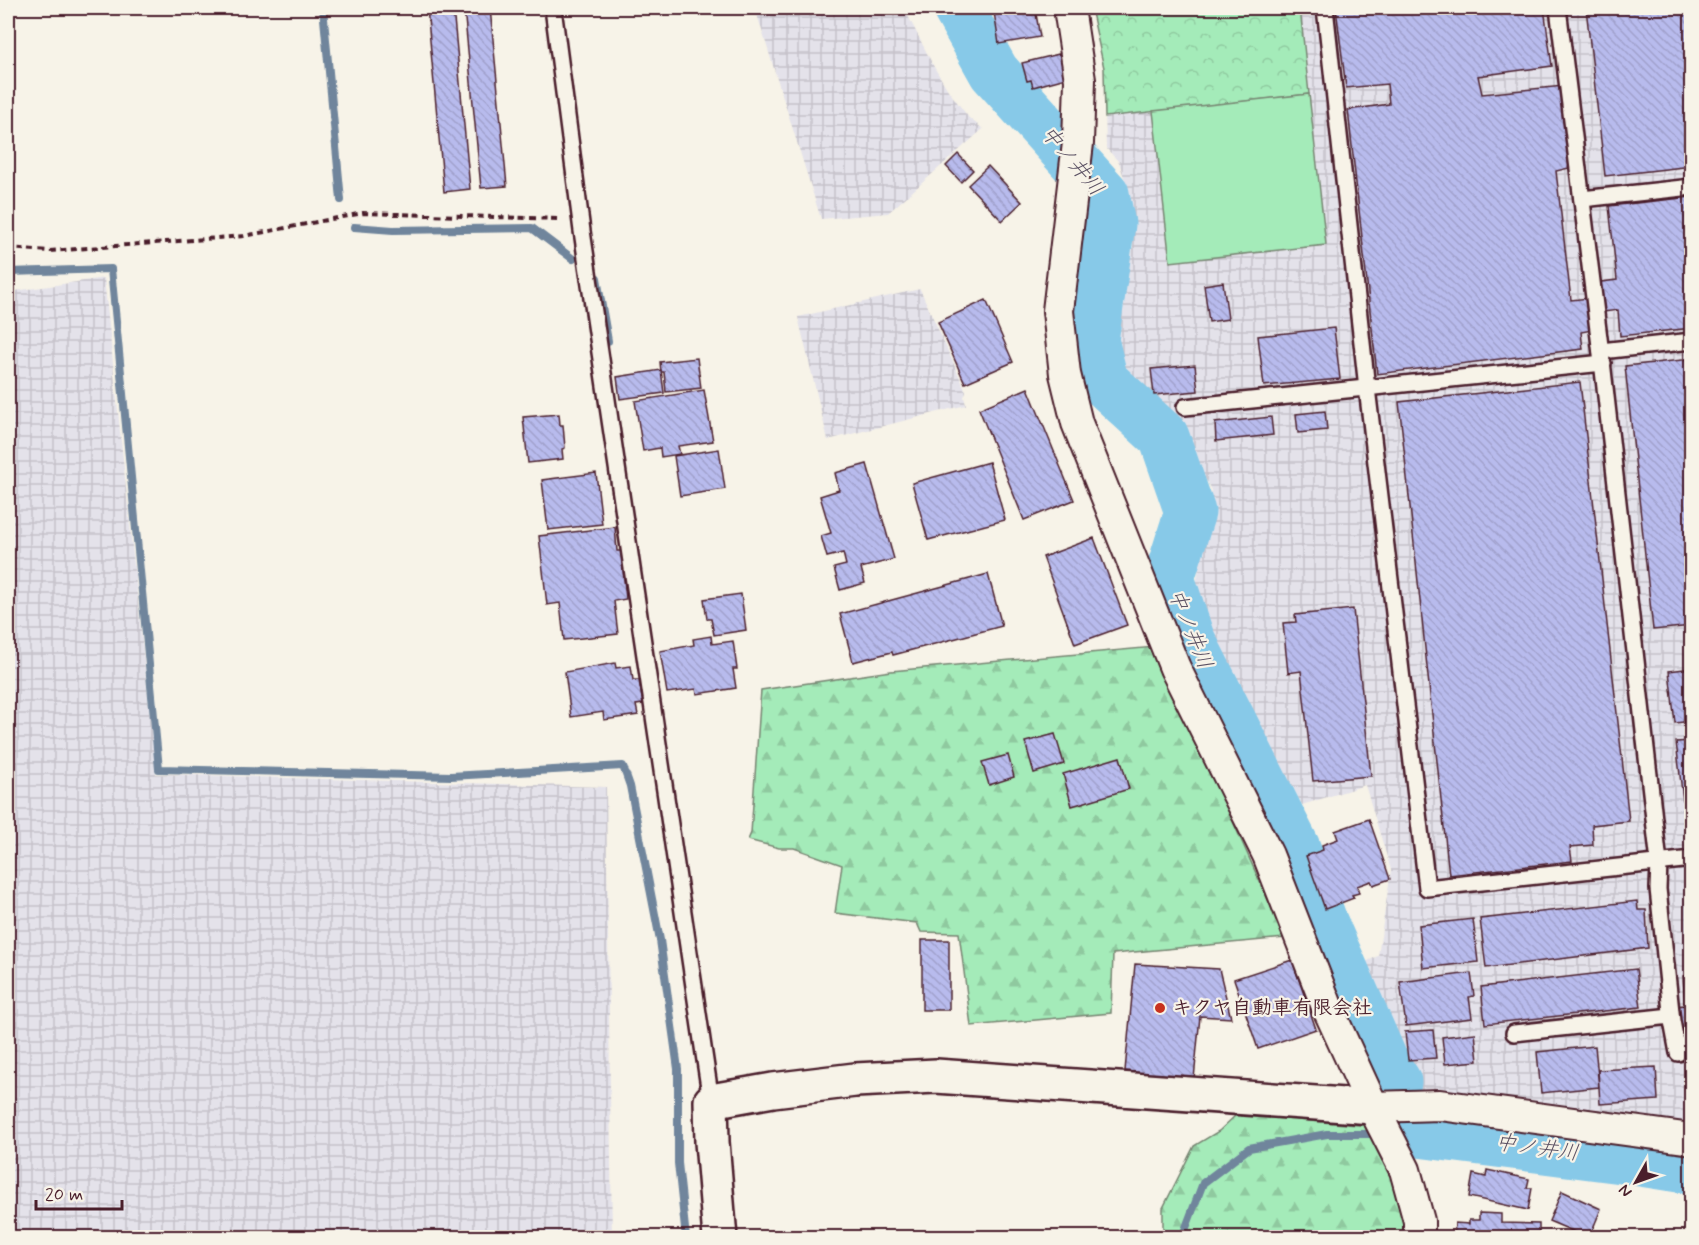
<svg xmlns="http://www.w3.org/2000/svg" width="1699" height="1245" font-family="Mynerve,'Klee One',sans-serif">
	<defs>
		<pattern id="industrial-grid" width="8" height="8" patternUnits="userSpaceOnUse" patternTransform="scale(1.5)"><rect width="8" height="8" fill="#e4e2ea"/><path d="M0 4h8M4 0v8" fill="none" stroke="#c5c1c9"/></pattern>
		<pattern id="forest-firs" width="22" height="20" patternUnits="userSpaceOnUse" patternTransform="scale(1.5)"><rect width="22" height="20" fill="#a4ebb9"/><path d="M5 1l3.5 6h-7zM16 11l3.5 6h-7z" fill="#8fc99f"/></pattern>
		<pattern id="park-crowns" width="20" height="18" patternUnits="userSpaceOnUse" patternTransform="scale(1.5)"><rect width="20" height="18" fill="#a4ebb9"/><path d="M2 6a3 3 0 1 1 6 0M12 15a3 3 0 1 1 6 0" fill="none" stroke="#8fc99f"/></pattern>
		<pattern id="building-back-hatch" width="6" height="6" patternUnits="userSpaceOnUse" patternTransform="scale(1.5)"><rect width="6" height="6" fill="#b8bbed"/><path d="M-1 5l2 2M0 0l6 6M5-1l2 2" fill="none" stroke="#a0a0cb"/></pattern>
	</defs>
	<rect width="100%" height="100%" fill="#f7f3e8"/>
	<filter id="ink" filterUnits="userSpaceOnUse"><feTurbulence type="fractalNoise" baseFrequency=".0167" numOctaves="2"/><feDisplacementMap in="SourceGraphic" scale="12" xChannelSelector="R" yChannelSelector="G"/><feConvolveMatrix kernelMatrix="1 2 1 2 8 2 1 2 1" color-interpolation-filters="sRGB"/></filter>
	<g filter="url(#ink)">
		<g fill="url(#industrial-grid)">
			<path d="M755 8H904L934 67 948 90 969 118 983 129 888 213 821 219Z"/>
			<path d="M1091 8H1691V1124L1416 1089 1383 1030 1355 967 1378 956 1391 870 1365 785 1302 805 1268 741 1261 743 1234 696 1208 632 1196 586 1211 490 1179 428 1122 369 1117 358 1115 328 1133 246 1129 193 1119 162 1106 148 1104 68Z"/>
			<path d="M104 278 156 774 606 787 612 1237H8V292Z"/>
			<path d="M920 289 966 391 964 397 966 405 828 440 798 317Z"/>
		</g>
		<g fill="url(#forest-firs)" stroke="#778572" stroke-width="1.5">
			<path d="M1155 647 1285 938 1113 954 1111 1013 971 1026 959 933 921 932 917 923 835 913 842 865 794 848H779L748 840 751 833 761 690 891 671Z"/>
			<path d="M1236 1115 1371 1126 1400 1187 1407 1237H1163V1208L1194 1146 1219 1131Z"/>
		</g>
		<path fill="url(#park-crowns)" stroke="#778572" stroke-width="1.5" d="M1091 8H1300L1309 94 1105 117 1104 68Z"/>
		<path fill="#a4ebb9" stroke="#778572" stroke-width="1.5" d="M1309 94 1326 245 1170 262 1153 111Z"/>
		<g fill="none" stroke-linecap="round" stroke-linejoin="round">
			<g stroke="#6f859c" stroke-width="8">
				<path d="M323 8 341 200"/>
				<path d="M354 227 393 230 532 228 573 259"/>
				<path d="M8 272 111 269 159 769 451 776 623 766 630 786 660 940 678 1069V1163L686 1238"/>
				<path d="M597 278 608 341"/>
				<path d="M1182 1238 1203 1183 1249 1148 1327 1134H1374"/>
			</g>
			<g stroke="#87c9e8" stroke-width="51">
				<path d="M958 8 994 72 1104 194 1110 224 1093 340 1103 381 1164 437 1190 512 1169 578 1189 638 1295 848 1323 924 1385 1066 1396 1082"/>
				<path d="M1418 1132 1622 1158 1692 1169"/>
			</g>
		</g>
		<g fill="url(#building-back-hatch)" stroke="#4a1f2b" stroke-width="1.5">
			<path d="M427 8H453L470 189 444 192Z"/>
			<path d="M464 8H490L507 186 481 188Z"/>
			<path d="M1021 8H1035L1040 37 999 44 994 12Z"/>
			<path d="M1336 8H1544L1552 66 1478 76 1482 94 1564 86 1569 168 1556 171 1571 300 1589 298 1592 330 1581 332 1583 349 1377 374 1348 110 1389 104 1387 84 1346 88Z"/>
			<path d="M1586 8H1692V166L1605 176Z"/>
			<path d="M1059 54 1066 78 1033 87 1031 80 1027 81 1022 63Z"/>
			<path d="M958 154 973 170 961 182 946 166Z"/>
			<path d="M988 166 1022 202 1002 221 968 185Z"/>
			<path d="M1692 197V328L1620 336 1618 310 1604 312 1601 282 1617 280 1609 206Z"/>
			<path d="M1223 282 1228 319 1209 322 1204 285Z"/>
			<path d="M986 300 1013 362 965 383 938 322Z"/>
			<path d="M1334 328 1340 379 1264 386 1258 336Z"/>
			<path d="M697 358 701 388 666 392 664 372H661L660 362Z"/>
			<path d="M1692 359V626L1653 630 1625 366Z"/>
			<path d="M1195 365 1198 391 1154 395 1151 369Z"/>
			<path d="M661 370 664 393 620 399 617 377Z"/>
			<path d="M1580 382 1629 821 1592 825 1593 845 1570 847 1572 861 1449 875 1399 402Z"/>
			<path d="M1028 388 1074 500 1024 520 979 409Z"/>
			<path d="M704 390 713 441 678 446 680 454 661 457 660 448 643 451 635 401Z"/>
			<path d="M1325 411 1327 430 1298 433 1296 414Z"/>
			<path d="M559 414 560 425H563L565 448 562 449 563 459 528 463 523 417Z"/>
			<path d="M1271 417 1273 435 1216 441 1215 423Z"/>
			<path d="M719 449 725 489 680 496 674 456Z"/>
			<path d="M989 462 1005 520 928 540 912 483Z"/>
			<path d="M867 464 894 559 861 568 865 583 840 590 834 568 846 565 843 553 827 557 821 536 831 533 820 496 839 490 835 473Z"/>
			<path d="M596 473 602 524 548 530 542 480Z"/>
			<path d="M615 527 617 551H621L626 599 614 601 618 634 564 640 560 603 547 605 539 536Z"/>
			<path d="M1094 538 1127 625 1075 644 1043 557Z"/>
			<path d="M988 574 1002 626 893 655 892 652 853 662 840 614Z"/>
			<path d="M741 594 746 630 714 635 711 619H707L704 599Z"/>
			<path d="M1353 609 1371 776 1313 781 1301 671 1288 673 1283 623 1296 622 1295 615Z"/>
			<path d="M711 636 712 644 733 641 737 669H733L736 688 697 694 696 689 667 693 660 651 694 645 693 639Z"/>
			<path d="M615 663 616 668 631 666 633 680H639L643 704 636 705 638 715 604 720 603 712 571 717 565 672Z"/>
			<path d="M1692 668V721L1675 723 1669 671Z"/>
			<path d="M1055 734 1064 764 1034 773 1025 742Z"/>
			<path d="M1692 741V799L1683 800 1676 742Z"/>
			<path d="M1008 755 1014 777 989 785 982 762Z"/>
			<path d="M1120 757 1129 789 1072 806 1063 774Z"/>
			<path d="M1369 819 1390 879 1373 885 1371 881 1357 886 1359 893 1352 895 1354 898 1325 909 1306 856 1323 850 1322 845 1338 839 1335 831Z"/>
			<path d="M1637 901 1638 910H1646L1648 948 1486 968 1480 919Z"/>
			<path d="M1473 919 1478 962 1423 968 1419 925Z"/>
			<rect x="922" y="940" width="27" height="70"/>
			<path d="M1292 960 1316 1029 1258 1049 1234 979Z"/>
			<path d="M1135 964 1219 969 1231 1018 1200 1016 1194 1079 1125 1071Z"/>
			<path d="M1636 969 1641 1007 1485 1024 1481 987Z"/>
			<path d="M1471 973 1474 996 1469 997 1472 1018 1406 1026 1400 982Z"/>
			<path d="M1692 975V1051H1688L1687 1039 1677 1040 1674 1006 1685 1005 1683 976Z"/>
			<path d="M1433 1030 1436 1058 1408 1060 1405 1032Z"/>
			<path d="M1475 1033 1478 1061 1445 1064 1442 1037Z"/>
			<path d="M1595 1046 1599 1087 1541 1093 1537 1052Z"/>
			<path d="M1656 1067 1658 1100 1600 1104 1598 1070Z"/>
			<path d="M1487 1170 1529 1179 1527 1188H1532L1528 1210 1469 1197 1473 1174 1486 1177Z"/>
			<path d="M1562 1191 1601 1209 1589 1238 1549 1221Z"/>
			<path d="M1479 1213 1501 1214V1223L1539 1224V1238H1454L1455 1223 1469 1224V1220H1479Z"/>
		</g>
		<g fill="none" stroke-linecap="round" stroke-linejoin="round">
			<defs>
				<g id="lane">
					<path d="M553 8 582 231 711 1101"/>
					<path d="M1325 8 1367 388 1427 888 1692 859"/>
					<path d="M1558 8 1603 370 1659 863 1658 889 1672 1021 1678 1053"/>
					<path d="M1582 199 1692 187"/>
					<path d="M1601 351 1692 341"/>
					<path d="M1185 407 1603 363"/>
					<path d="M1514 1033 1671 1016"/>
				</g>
				<g id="street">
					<path d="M1069 8 1080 80 1078 143 1058 311 1065 374 1077 423 1175 668 1268 855 1328 1009 1373 1107 1405 1170 1419 1221V1238"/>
					<path d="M1373 1107 1440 1105 1692 1139"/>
				</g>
				<path id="secondary" d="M720 1238 712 1142 711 1101 773 1090 855 1080 936 1076 1373 1107"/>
			</defs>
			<use href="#lane" stroke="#4a1f2b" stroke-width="20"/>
			<use href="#street" stroke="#4a1f2b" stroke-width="34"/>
			<use href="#secondary" stroke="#4a1f2b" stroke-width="38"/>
			<path stroke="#4a1f2b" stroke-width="4" stroke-dasharray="6 4.5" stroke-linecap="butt" d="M8 248 50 251 244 236 363 213 559 219"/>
			<use href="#lane" stroke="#f7f3e8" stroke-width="15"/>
			<use href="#street" stroke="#f7f3e8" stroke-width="30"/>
			<use href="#secondary" stroke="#f7f3e8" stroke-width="33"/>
		</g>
	</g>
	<circle fill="#c8321e" stroke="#f7f3e8" stroke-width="2" cx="1160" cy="1008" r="6"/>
	<g text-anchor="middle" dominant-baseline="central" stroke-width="4.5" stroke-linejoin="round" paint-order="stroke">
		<g font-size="20" font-weight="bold" fill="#4a1f2b" stroke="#f7f3e8" text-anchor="start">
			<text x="1172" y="1008">キクヤ自動車有限会社</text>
		</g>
		<g font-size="21" font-style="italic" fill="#5c5264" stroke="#f7f3e8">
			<text transform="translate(1072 161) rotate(50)">中ノ井川</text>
			<text transform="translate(1190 629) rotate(68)">中ノ井川</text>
			<text transform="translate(1537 1148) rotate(8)">中ノ井川</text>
		</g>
	</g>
	<rect width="1699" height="1245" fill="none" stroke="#f7f3e8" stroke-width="30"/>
	<rect x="15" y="15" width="1669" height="1215" fill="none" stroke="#4a1f2b" stroke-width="2" filter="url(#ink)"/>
	<g transform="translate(1636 1182) rotate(230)" stroke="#f7f3e8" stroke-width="4.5" paint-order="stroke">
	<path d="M0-4.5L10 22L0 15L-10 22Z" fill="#4a1f2b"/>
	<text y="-9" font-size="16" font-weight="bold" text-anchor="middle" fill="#4a1f2b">N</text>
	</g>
	<path d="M36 1200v9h86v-9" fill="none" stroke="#4a1f2b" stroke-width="3"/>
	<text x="45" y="1200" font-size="18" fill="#4a1f2b" stroke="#f7f3e8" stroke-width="4.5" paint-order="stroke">20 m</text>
</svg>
